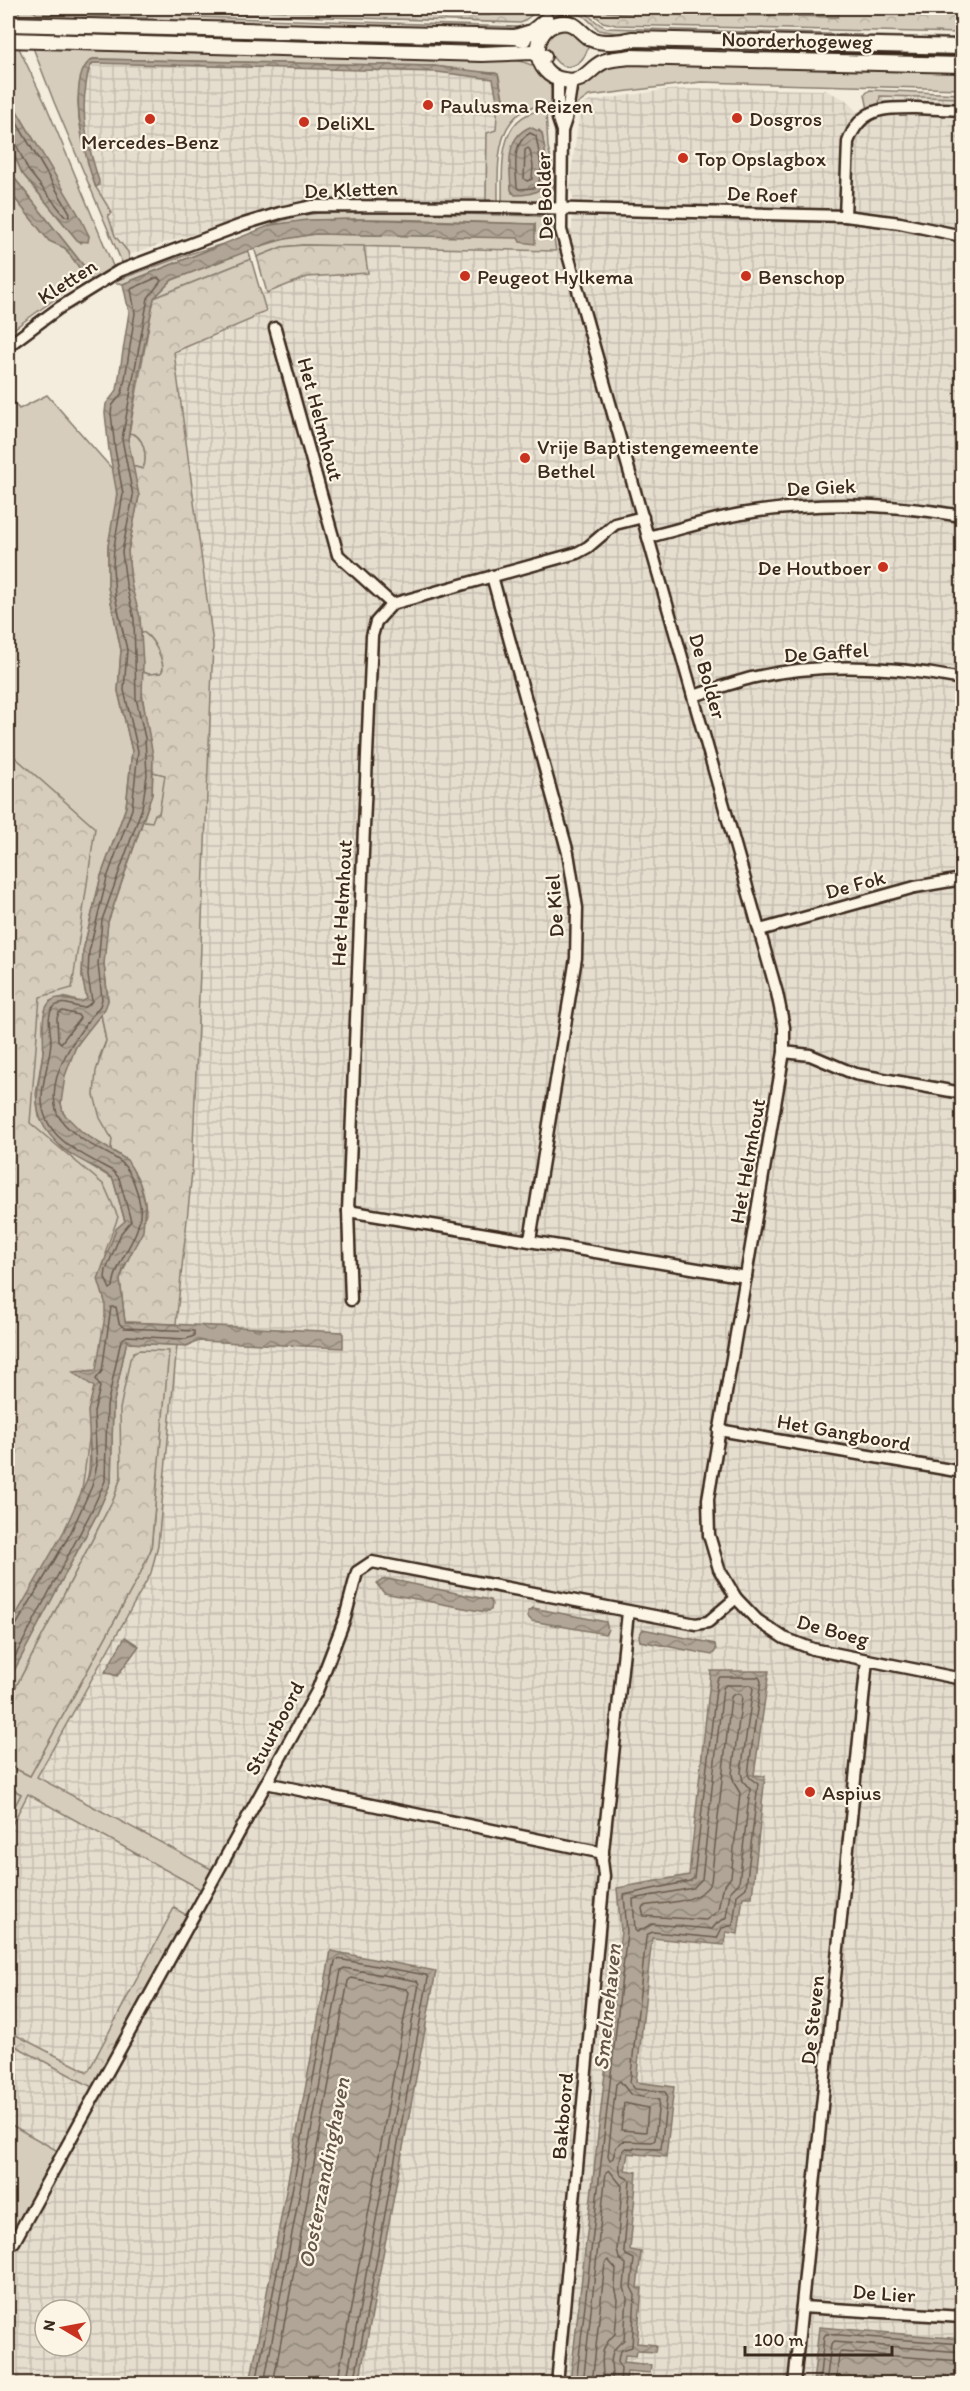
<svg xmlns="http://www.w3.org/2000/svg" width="970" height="2391" font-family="Itim,sans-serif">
	<defs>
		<pattern id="industrial-grid" width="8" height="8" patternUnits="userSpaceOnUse" patternTransform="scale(1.5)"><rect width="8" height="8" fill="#e5ddce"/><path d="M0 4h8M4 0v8" fill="none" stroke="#c5beb0"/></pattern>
		<pattern id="forest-crowns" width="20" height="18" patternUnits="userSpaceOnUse" patternTransform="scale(1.5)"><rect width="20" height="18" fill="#d6cdbd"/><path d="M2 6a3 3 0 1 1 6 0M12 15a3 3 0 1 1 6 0" fill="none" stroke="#b9b0a2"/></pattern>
		<pattern id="water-waves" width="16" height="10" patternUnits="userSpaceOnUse" patternTransform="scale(1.5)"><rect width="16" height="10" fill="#b0a596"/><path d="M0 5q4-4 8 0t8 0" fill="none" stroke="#90877a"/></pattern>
	</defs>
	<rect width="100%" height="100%" fill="#f4eddd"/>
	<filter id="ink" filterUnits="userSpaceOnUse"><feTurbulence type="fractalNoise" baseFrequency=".0167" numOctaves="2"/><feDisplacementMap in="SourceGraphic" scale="12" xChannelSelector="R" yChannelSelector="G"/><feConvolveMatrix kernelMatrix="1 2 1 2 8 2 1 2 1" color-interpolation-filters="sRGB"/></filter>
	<g filter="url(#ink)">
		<g fill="url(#industrial-grid)" fill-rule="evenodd">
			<path d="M76 53 420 64 496 78 498 101 496 130 487 133 486 202 352 197 283 205 125 256 112 238 85 168Z"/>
			<path d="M720 88 825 90 846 100 857 112 871 105V95L962 98V2383L8 2384V1800L141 1551 181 1217 166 344 307 267 359 260 356 233 526 235 572 230 573 195 570 190 572 166 580 110 583 104 590 101 665 90ZM45 2310H81V2346H45Z"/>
		</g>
		<g fill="#d6cdbd" stroke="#887c6e" stroke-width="1.5" fill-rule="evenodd">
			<path d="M17 8H30L33 11 147 17 148 8 195 17 517 27C538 26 541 1 574 8 588 10 594 24 607 28L861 35 859 39 621 34 599 30 584 16 564 10 548 14 533 26 519 30 500 31 22 20Z"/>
			<path d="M563 29C576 31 578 42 588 47 585 61 571 73 558 63 552 58 551 51 545 47 545 37 554 31 563 29Z"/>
			<path d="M27 31 522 42H530L531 45 529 49 29 37Z"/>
			<path d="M870 36 962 38V42L870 39Z"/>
			<path d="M8 44H17L46 105 113 266 112 270 93 282 88 275 8 333V190L49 241 65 248 83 272 87 270 8 170V141L22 173 78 241 81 243 89 236 8 96Z"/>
			<path d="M32 45H39L42 48 514 60C541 64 553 78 554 105 494 103 498 159 498 202H486L487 133 496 130 498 101 503 99 499 77 496 73 475 72 434 66 93 59 90 60 80 83 78 101 79 119 95 186 112 213 108 215 115 236 128 252 130 262 123 265 54 102Z"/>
			<path d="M631 63 962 70V89L701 82 589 96 575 106H572L576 88 601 68Z"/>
			<path d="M870 90 962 94V98L880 96 879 105 868 110 865 94Z"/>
			<path d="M546 110 548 147 555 176 552 194 542 202H502C503 167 496 113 546 110ZM539 130 542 133 547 166 544 184 512 193 510 164Z"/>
			<path d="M354 211 538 216C554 221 553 236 556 251L303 245 282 247 257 257 254 248 292 237 315 234 448 236 535 232V224C448 222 358 213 271 225 296 213 327 212 354 211Z"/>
			<path d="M223 244 123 284 112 282 189 254Z"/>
			<path d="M248 250 251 259 154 298 172 280Z"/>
			<path d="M8 395 19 409 47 395 114 471 117 484 116 509 108 546V587L121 650 118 691 132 751 126 807 101 876 83 951 82 977 87 999 81 1002 63 997 50 1001 44 1016 45 1040 36 1094 39 1117 62 1148 113 1179 125 1222 109 1249 90 1436C89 1463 92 1473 80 1499L8 1629Z"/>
			<path d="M129 433C144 434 148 457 143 469L132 466 128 448Z"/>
			<path d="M141 631C152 635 166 661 162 673L149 674 142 672Z"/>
			<path d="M153 772 166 775 159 814 153 822 143 821 152 794Z"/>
			<path d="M101 1014 106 1041 99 1058 108 1131 112 1139 111 1150C96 1142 73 1130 64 1114 55 1096 67 1063 76 1047 83 1035 93 1025 101 1014Z"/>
			<path d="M127 1339 129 1343 177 1345 158 1545 151 1573 37 1777 213 1870 202 1890 28 1794 8 1832V1819L21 1794 8 1787V1765L30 1776 140 1574 151 1549 158 1474 121 1418V1477L114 1498 8 1702V1682L97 1514 111 1482 113 1406Z"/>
			<path d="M8 2123 58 2151 8 2243Z"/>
		</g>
		<g fill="url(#forest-crowns)" stroke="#887c6e" stroke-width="1.5">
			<path d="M30 8H147V18L42 14H37Z"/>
			<path d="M165 8H541L521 23 201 13Z"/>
			<path d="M586 8H962V33L616 25 603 22Z"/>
			<path d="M303 245 364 246 368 273 307 277 267 293 257 257 282 247Z"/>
			<path d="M251 259 266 311 254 315 252 319 174 352 213 644 192 1172 176 1324 125 1322 120 1280 146 1213C145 1189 134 1161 111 1150L112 1139 100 1118 94 1095 96 1071 106 1041 101 1014 108 1000 104 964 105 943 108 922 143 821 152 822 155 814H159L165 775 153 772C152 738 140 706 142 672L149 674 161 673 163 669C163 657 152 635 141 631L131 584 128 551 139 496 132 466 143 469C148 457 144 434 129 433L154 298Z"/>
			<path d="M8 751 95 828 72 988 40 997 30 1123 104 1185 118 1217 106 1250 109 1296 79 1511 8 1639Z"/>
			<path d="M139 1350 169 1351 151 1549 140 1574 30 1776 8 1765V1702L114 1498 121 1477 120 1409 130 1359 134 1352Z"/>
			<path d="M8 1787 21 1794 8 1819Z"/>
			<path d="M174 1908 188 1916 92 2087 8 2042V2031L88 2072Z"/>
			<path d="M962 2100V2152H956Z"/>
		</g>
		<g fill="url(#water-waves)" stroke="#817466" stroke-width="1.5">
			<path d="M203 8H490V15L390 14Z"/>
			<path d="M603 8H841L838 17 724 15 672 11 621 13 607 12Z"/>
			<path d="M93 59 434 66 498 74 503 99 500 102 497 100 493 79 437 72 93 63C88 68 87 77 86 85 80 119 89 149 99 181V185L96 187C85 163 64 74 93 59Z"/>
			<path d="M8 96 80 217 89 236 88 242 78 241 22 173 8 141Z"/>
			<path d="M530 127 542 133C546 163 560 196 515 195L511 190C510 167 504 138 530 127Z"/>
			<path d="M8 170 87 270 83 273 65 248 49 241 8 190Z"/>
			<path d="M357 219 535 224V244L520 242 518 238 315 234 274 241 172 280 154 298 138 376 128 439 139 496 128 551 131 584 140 617 143 664 142 697 153 755 152 794 108 922 104 964 108 1001 105 1009 76 1046 65 1076 61 1103 63 1113 83 1133 127 1160 139 1181 145 1203 143 1231 124 1267 120 1280 125 1322 343 1332V1348L199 1341 187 1346 129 1343 127 1340 113 1406 111 1482 97 1514 8 1682V1629L64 1531 89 1475 91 1465 88 1411 94 1387 73 1372 96 1370 105 1316V1302L98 1279 116 1229 125 1221 113 1179C102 1169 86 1164 74 1156 64 1151 57 1143 50 1135 28 1109 40 1082 43 1052 45 1038 39 1015 49 1003 60 990 77 1008 87 999L82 977 83 951 101 876 126 807 132 751 118 691 121 650 108 587V546L117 494 109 450 105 413 106 404 117 390 129 312 123 284 271 225 307 220Z"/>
			<path d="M388 1579 490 1600 492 1604 491 1610 485 1612 384 1593 377 1584 382 1580Z"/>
			<path d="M533 1608 606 1622 608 1630 605 1634 532 1621 528 1617V1611Z"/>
			<path d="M643 1629 715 1644 716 1650 712 1655 640 1641 639 1636Z"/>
			<path d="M125 1637 139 1646 117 1676 105 1672Z"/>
			<path d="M711 1671H769L754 1775 765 1776 752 1897H743L738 1934 726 1932 724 1945 652 1938 636 2082 674 2087 666 2157 628 2153 625 2170 637 2172 630 2250 641 2252 637 2288H642L637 2343 656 2345 655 2352 637 2351 636 2356 625 2355 624 2362 651 2365 650 2373 627 2371 626 2383H570L621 1931 617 1888 689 1875Z"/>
			<path d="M331 1951 436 1971 359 2383H250Z"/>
			<path d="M819 2327 962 2339V2383H813Z"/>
		</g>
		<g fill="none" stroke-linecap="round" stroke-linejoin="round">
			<g stroke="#6a5b4e" stroke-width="1.5">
				<path d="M384 8H484"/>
				<path d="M704 8 832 11 835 8"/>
				<path d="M8 108 70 213 69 217 65 216 28 170 15 142 8 139"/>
				<path d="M530 133 536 136C538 151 547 178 534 188L519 189 517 187C516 168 511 143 530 133Z"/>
				<path d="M528 148 530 150 533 166 532 179 527 181 524 179 525 150Z"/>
				<path d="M158 277 161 281 148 298 122 439 133 496 122 552 126 584 134 619 136 698 145 738 147 775 142 808 102 920 98 964 102 999 100 1006C78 1033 44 1076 57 1113 61 1123 71 1131 79 1137 90 1146 114 1155 122 1163 132 1173 138 1192 140 1205 144 1236 116 1257 113 1287L110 1289 105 1278 106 1270 121 1233 131 1221 119 1178 113 1171C83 1155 40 1137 42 1096 43 1077 50 1060 51 1041 51 1031 45 1013 55 1006 68 997 82 1017 92 1001L88 976 89 952 107 878 132 809 138 751 124 690 127 650 115 596 113 567 114 547 123 494 115 449 111 413 112 406 122 393 125 379 135 313 131 289Z"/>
				<path d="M63 1011 78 1015 80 1018 61 1043 58 1040 57 1018 59 1013Z"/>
				<path d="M8 1630 15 1627 70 1534 92 1486 97 1465 94 1412 100 1387 96 1379 102 1371 111 1307H116L119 1323 124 1328 194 1331V1336L186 1339 127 1336 121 1340 107 1406 105 1481 91 1512 8 1670"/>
				<path d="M726 1685H750L753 1688 741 1772 743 1781 750 1789 739 1883 730 1892 726 1918 717 1923 712 1929 652 1924 637 1932 635 1930 633 1899 693 1888 702 1879 723 1688Z"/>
				<path d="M734 1694H740L742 1697 732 1774 734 1783 740 1793 731 1877 722 1889 718 1911 706 1920 644 1916 642 1909 643 1906C665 1902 700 1904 711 1882L731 1697Z"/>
				<path d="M620 2081 631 2095 659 2100 655 2140 652 2142 623 2141 616 2147 613 2158 610 2160 608 2156 616 2084Z"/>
				<path d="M624 2103 648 2108 646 2132 621 2130Z"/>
				<path d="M256 2384 335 1961 338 1959 426 1975 428 1978 354 2384"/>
				<path d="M264 2384 341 1970 344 1968 417 1981 419 1984 346 2384"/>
				<path d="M273 2384 348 1981 351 1978 406 1989 409 1992 337 2384"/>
				<path d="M576 2384 627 1932 624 1895 690 1881 694 1878 717 1680 720 1677H759L761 1681 748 1774 750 1778 758 1784 746 1888 737 1895 733 1925 722 1928 717 1938 653 1932 648 1934 646 1938 630 2083 635 2089 665 2092 667 2095 661 2149 626 2148C620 2153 618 2167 621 2175L630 2180 624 2250 626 2255 634 2259 631 2287 635 2295 632 2347 622 2350 619 2354 618 2362 621 2368 620 2384"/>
				<path d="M583 2384 606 2172 609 2170 622 2186 617 2250 619 2258 626 2265 624 2287 627 2298 624 2340C605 2354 613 2363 612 2384"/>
				<path d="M592 2384 605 2263 608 2260 616 2269 615 2287 618 2300 615 2334C596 2351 604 2362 603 2384"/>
				<path d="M819 2384 824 2337 826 2334 962 2344"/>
				<path d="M826 2384 831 2345 833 2342 962 2352"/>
				<path d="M836 2384 839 2354 841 2352 962 2361"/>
			</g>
			<defs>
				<g id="minor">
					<path d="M558 79V119L562 131"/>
					<path d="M572 81 566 119 562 131 561 230 777 993 784 1027V1052L810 1055 855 1074 962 1093"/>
					<path d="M845 216 848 142C861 107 883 108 916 108 931 109 947 109 962 110"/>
					<path d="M275 328 338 555 392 604"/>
					<path d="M8 346 59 308 119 271 244 224 280 213 313 206 500 207 845 216 900 223 962 236"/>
					<path d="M648 537C681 529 714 518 747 513 820 501 890 503 962 516"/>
					<path d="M492 576 568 853 577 908 576 958 530 1240"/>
					<path d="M693 696C712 690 732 683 751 678 821 662 893 666 962 679"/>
					<path d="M760 930 915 887 962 879"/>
					<path d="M784 1052 708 1499 709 1535 719 1569 736 1598 757 1620 784 1638 813 1649 962 1679"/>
					<path d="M348 1211 746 1277"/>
					<path d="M351 1300 348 1211 372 636 376 622 392 604 577 553 588 547 615 524 643 517"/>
					<path d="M719 1430 962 1472"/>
					<path d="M266 1783 603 1853"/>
					<path d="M14 2242 317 1691 345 1618 357 1572 372 1562 696 1624 708 1622 736 1598"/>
					<path d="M802 2307 962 2317"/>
					<path d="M557 2384 604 1876 602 1860 628 1612"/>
					<path d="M794 2384 867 1660"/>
				</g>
				<g id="major">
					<path d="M8 24 515 37 524 39"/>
					<path d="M515 37 532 32 546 20"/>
					<path d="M8 40 482 54 533 52 544 56"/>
					<path d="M962 47 632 39C621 42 602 44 591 39 580 33 575 20 560 23 527 29 533 76 564 80 585 84 588 69 603 62 611 58 621 59 630 57L962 65"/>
				</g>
			</defs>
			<use href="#minor" stroke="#3b2a1e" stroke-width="15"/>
			<use href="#major" stroke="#3b2a1e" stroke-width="18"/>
			<use href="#minor" stroke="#fcf5e5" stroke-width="10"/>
			<use href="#major" stroke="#fcf5e5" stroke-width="14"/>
		</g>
	</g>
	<g fill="#c8321e" stroke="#fcf5e5" stroke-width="2">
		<circle cx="428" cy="105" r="6"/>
		<circle cx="737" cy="118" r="6"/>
		<circle cx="150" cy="119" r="6"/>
		<circle cx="304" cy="122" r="6"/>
		<circle cx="683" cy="158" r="6"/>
		<circle cx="465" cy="276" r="6"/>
		<circle cx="746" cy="276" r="6"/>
		<circle cx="525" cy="458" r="6"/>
		<circle cx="883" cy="567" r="6"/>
		<circle cx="810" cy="1792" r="6"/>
	</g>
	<g text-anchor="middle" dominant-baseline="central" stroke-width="4.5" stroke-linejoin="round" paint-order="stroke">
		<g font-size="21" fill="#3b2a1e" stroke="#fcf5e5">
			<text transform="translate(797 40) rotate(1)">Noorderhogeweg</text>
			<text transform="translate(351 189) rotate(-2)">De Kletten</text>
			<text transform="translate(762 194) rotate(2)">De Roef</text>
			<text transform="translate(544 196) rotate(-92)">De Bolder</text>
			<text transform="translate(67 281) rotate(-33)">Kletten</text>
			<text transform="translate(321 419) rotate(75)">Het Helmhout</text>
			<text transform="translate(821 487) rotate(-3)">De Giek</text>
			<text transform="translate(826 652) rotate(-4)">De Gaffel</text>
			<text transform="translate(708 676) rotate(74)">De Bolder</text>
			<text transform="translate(855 884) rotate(-15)">De Fok</text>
			<text transform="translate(341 903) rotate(-87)">Het Helmhout</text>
			<text transform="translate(554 906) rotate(-94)">De Kiel</text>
			<text transform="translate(747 1161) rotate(-80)">Het Helmhout</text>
			<text transform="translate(844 1432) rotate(10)">Het Gangboord</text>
			<text transform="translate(833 1630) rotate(15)">De Boeg</text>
			<text transform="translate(274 1728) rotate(-62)">Stuurboord</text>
			<text transform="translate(812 2020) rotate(-84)">De Steven</text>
			<text transform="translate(562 2116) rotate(-85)">Bakboord</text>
			<text transform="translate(884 2293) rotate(4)">De Lier</text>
		</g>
		<g font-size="21" fill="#3b2a1e" stroke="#fcf5e5" text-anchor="start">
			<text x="440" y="105">Paulusma Reizen</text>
			<text x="749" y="118">Dosgros</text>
			<text x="316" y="122">DeliXL</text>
			<text x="150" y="141" text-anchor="middle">Mercedes-Benz</text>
			<text x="695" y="158">Top Opslagbox</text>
			<text x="477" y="276">Peugeot Hylkema</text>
			<text x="758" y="276">Benschop</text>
			<text x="537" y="446">Vrije Baptistengemeente<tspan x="537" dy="24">Bethel</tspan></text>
			<text x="871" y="567" text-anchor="end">De Houtboer</text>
			<text x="822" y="1792">Aspius</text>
		</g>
		<g font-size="22" font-style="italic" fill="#645548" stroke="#fcf5e5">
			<text transform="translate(607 2007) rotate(-84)">Smelnehaven</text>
			<text transform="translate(324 2173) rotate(-79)">Oosterzandinghaven</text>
		</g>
	</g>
	<rect width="970" height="2391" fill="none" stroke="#fcf5e5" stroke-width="30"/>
	<rect x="15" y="15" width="940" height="2361" fill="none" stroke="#3b2a1e" stroke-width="2" filter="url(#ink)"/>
	<g transform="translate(63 2328) rotate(280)"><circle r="28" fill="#fcf5e5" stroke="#afa495" stroke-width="1.5"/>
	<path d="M0-4.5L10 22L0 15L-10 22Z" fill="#c8321e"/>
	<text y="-9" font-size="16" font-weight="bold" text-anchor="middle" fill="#3b2a1e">N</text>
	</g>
	<path d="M745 2346v9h147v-9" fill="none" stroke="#3b2a1e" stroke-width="3"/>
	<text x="754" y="2346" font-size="18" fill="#3b2a1e" stroke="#fcf5e5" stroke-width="4.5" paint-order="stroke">100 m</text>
</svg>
